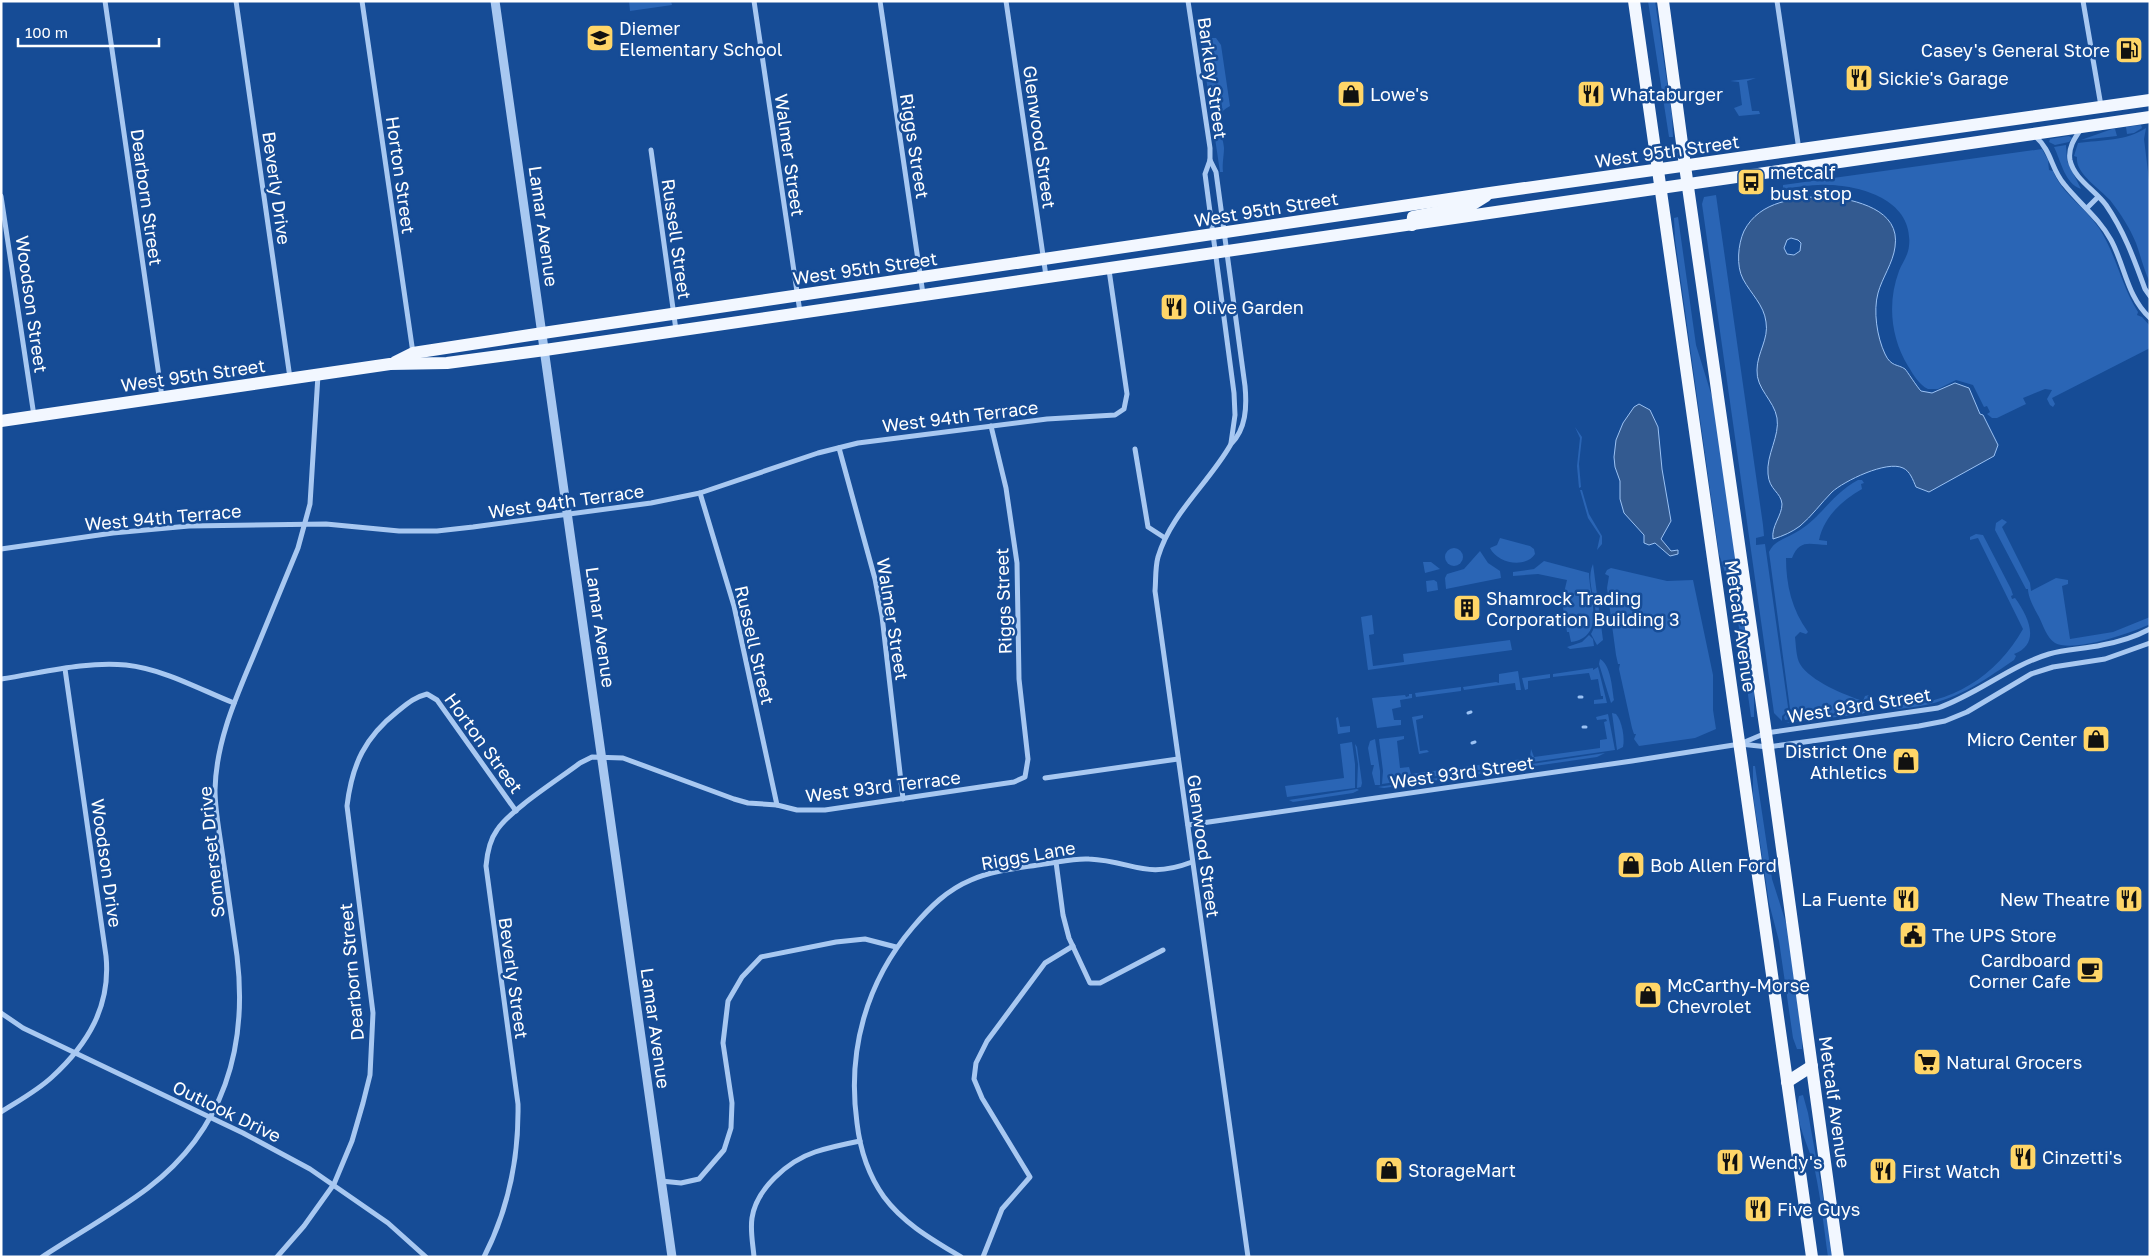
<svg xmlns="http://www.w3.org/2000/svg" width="2151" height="1258" font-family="'Golos Text',sans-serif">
	<rect width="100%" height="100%" fill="#164c96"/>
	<g fill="#2a65b5">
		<path d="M629 1H671L672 5 630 11Z"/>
		<path d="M1648 1H1655L1672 116 1673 137H1669Z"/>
		<path d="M1209 38H1216L1221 45 1230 106C1208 118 1223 129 1224 148 1224 156 1222 163 1223 172H1220L1203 57 1205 51 1202 48 1203 42Z"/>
		<path d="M1756 78 1747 81 1752 111H1759L1760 114 1739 116 1734 108 1742 105 1739 82 1730 81Z"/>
		<path d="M2141 125 2142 128 2134 133 2127 134 2126 127Z"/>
		<path d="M2146 128 2144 139 2150 188V283C2144 270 2141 257 2136 243 2130 228 2120 213 2110 200 2099 188 2075 173 2077 157L2074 156 2078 143C2102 140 2126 141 2146 128Z"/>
		<path d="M2112 129H2115L2117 136 2081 140Z"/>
		<path d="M2069 136 2072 138 2069 142 2055 145 2049 142 2050 139Z"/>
		<path d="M2066 145 2067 161 2081 189C2065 184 2061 161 2054 147Z"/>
		<path d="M2042 149 2048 160 2049 170 2053 171C2062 194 2085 207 2099 228 2116 254 2121 285 2138 312L2137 315 2142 317 2150 326V348L2052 398 2055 404 2053 407 2050 405 2047 399 2052 390 2045 389 2023 398 2026 404 1997 418H1992L1987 414 1990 412 1987 406 1984 407 1973 385 1956 380 1938 389H1928C1919 385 1913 374 1908 366 1891 338 1887 303 1899 271 1902 263 1908 256 1909 246 1914 202 1865 186 1829 185 1814 184 1798 187 1783 189V185Z"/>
		<path d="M1716 195 1763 525 1764 536 1756 538V545L1765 544 1788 707 1787 711 1782 716V721L1774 713 1702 204 1704 197Z"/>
		<path d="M1678 217 1696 345 1713 400 1754 689V717H1751L1736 606 1719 554 1675 239 1674 218Z"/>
		<path d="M1575 427 1582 437 1579 464 1581 487 1579 488 1577 466 1580 438Z"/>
		<path d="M1858 480H1862L1864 483 1861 484 1862 489C1842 500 1824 517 1819 540L1827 541V545C1811 545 1800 538 1792 558H1786C1786 585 1792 610 1808 632L1806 634 1800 632 1795 637C1796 645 1796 657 1800 664 1810 681 1845 695 1863 701L1865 696 1869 695 1871 706 1867 709 1785 720 1784 717 1790 709 1769 552C1774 540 1790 537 1800 530 1823 515 1832 494 1858 480Z"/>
		<path d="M1580 490H1582L1589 514 1602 536V544L1597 550 1600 536 1588 518Z"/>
		<path d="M2002 519 2007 522 2002 527 2030 583 2031 591 2056 578 2068 580V584L2062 586 2070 639 2113 632 2150 617V624C2132 633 2073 653 2055 643 2047 638 2043 625 2039 617 2034 608 2028 597 2028 589H2026L1995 530 1996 523Z"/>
		<path d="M1976 534 1983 535 2011 589 2013 595 2011 596 2012 599 2015 598C2029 617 2041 644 2014 654L2016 656 2014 660C1980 683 1956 701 1914 707 1905 708 1896 711 1887 706L1884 702 1886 696 1890 698V705C1948 707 1995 678 2023 629L1978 538 1970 540V537Z"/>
		<path d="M1500 538 1530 546 1534 549 1535 554C1525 569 1497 563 1490 548L1497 545Z"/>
		<circle cx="1454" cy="557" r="9"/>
		<path d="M1480 551 1488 563 1500 571 1501 578 1446 589 1445 578 1447 574 1464 569Z"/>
		<path d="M1544 561 1589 573C1589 596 1607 637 1571 642L1569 632H1567L1562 601 1567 580 1538 574 1513 576V572L1534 569Z"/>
		<path d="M1423 562H1431L1440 569 1425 573Z"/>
		<path d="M1593 564 1603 640 1597 645 1591 634C1605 611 1583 586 1593 564Z"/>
		<path d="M1611 568 1667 581 1693 580 1713 675V710L1716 729 1695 738 1639 746 1634 739 1636 734H1634L1632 728 1619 669 1620 664H1618L1616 655 1607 588 1609 576 1605 574 1607 570Z"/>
		<path d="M1434 580 1437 582 1438 590 1427 592 1426 581Z"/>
		<path d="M1372 615 1374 634 1369 635 1373 666 1404 662 1403 654 1510 640 1512 650 1368 670 1361 617Z"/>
		<path d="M1589 635 1593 639 1594 646 1570 649 1567 647 1582 642Z"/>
		<path d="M1600 659C1611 665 1612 688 1614 700L1611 703 1599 664Z"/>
		<path d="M1598 667 1607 703 1594 704V700L1603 699V696H1601L1598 679 1591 680 1589 673 1553 677V674L1593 668V670Z"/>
		<path d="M1518 671 1521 690H1516L1515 683 1464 690 1463 687 1496 682 1499 683V674Z"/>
		<path d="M1550 674V678L1528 681V689L1525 690 1522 678Z"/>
		<path d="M1461 687V691L1416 697 1415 693Z"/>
		<path d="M1409 694H1412V698L1400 700 1401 707 1392 709 1394 720H1401V725L1377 728 1372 698 1405 695 1406 697 1409 696Z"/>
		<path d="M1868 711 1862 714 1786 723 1792 721Z"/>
		<path d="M1612 713 1616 714C1622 721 1625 738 1623 747L1617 750Z"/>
		<path d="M1608 714 1615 750 1382 784 1383 771 1379 739 1404 736V739L1397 741 1400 768 1409 767 1411 774 1530 758 1531 749 1534 757 1600 748V740L1607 739 1604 722 1607 721 1606 719 1597 720 1596 717Z"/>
		<path d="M1423 715V718L1416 720 1420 751 1427 750 1429 752 1419 754 1412 717Z"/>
		<path d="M1338 717 1340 727 1350 726V732L1338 734 1336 718Z"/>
		<path d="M1375 739 1380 771V785H1375L1372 773 1374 765H1371L1368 748 1370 741Z"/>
		<path d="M1352 742 1355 764V788L1287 797 1285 786 1344 778 1340 744Z"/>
		<path d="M1355 744 1357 747 1362 783 1361 787 1357 788 1358 764Z"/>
		<path d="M1605 753 1597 757 1384 788 1378 787Z"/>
		<path d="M1753 766H1755L1772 879 1788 929 1802 1038V1049H1797L1793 1038 1779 941 1769 903 1753 795Z"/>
		<path d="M1357 789 1359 790 1353 793 1293 802 1289 800Z"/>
		<path d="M1803 1095 1808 1113 1834 1257H1828C1824 1228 1821 1200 1815 1171 1811 1148 1792 1120 1799 1096Z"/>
	</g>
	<g fill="#335a90" stroke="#9bc2f4" fill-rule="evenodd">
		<path d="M1827 196C1855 200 1901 209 1895 247 1893 263 1882 278 1878 293 1873 311 1877 337 1885 354 1891 367 1898 364 1905 369 1907 371 1917 387 1921 391L1932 393 1955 383 1969 388 1980 414 1983 415 1998 445 1994 456 1929 492 1916 487C1913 480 1910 471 1903 468 1887 460 1844 481 1832 492 1821 503 1812 516 1800 526 1792 532 1783 536 1773 539 1771 526 1782 516 1782 504 1781 492 1769 490 1768 474 1766 455 1780 436 1777 418 1774 400 1756 389 1757 370 1757 353 1769 339 1766 322 1764 305 1751 294 1743 279 1736 266 1738 244 1744 231 1760 200 1796 198 1827 196ZM1791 238 1798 240 1801 243 1800 251 1794 255 1787 254 1784 248 1787 240Z"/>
		<path d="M1639 404 1650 410 1658 427 1662 469 1671 521 1661 539 1671 551 1678 550V554L1670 556 1655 543 1649 545 1644 543V535L1624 513 1620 499V481L1615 467 1614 457 1616 440 1623 423 1634 407Z"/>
	</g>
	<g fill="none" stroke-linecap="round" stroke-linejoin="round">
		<g stroke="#9bc2f4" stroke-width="3">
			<path d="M1579 697H1582"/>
			<path d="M1468 713 1471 712"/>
			<path d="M1583 727H1586"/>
			<path d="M1472 743 1475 742"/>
		</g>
		<g stroke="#a8c8f1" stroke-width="5">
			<path d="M105 1 162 397"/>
			<path d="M236 1 290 378"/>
			<path d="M362 1 413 353"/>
			<path d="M754 1 800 312"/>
			<path d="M880 1 923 294"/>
			<path d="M1006 1 1046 276"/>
			<path d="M1188 1 1210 148V160L1205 174 1234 393 1235 415 1231 443"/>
			<path d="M1777 1 1799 150"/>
			<path d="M2083 1 2101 106"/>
			<path d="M2081 129C2074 139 2068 148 2070 160 2074 179 2095 190 2106 205 2124 231 2134 259 2145 289L2150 296"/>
			<path d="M2035 136C2052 151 2051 169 2064 184 2080 204 2099 218 2111 240 2125 266 2127 297 2150 318"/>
			<path d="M651 150 676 330"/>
			<path d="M1210 160 1216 172 1245 386C1247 407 1246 429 1231 444 1209 483 1171 513 1158 557 1155 568 1156 580 1155 591L1248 1257"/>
			<path d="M1 196 34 416"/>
			<path d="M2087 208 2098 197"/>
			<path d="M839 448 875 579 882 616 903 799"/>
			<path d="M1135 449 1148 527 1165 538"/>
			<path d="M700 493 734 606 777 805"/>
			<path d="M1 549 113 533 189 526 326 524 399 531H437L473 527 651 503 700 493 818 453 858 443 1047 419 1115 415 1124 409 1127 394 1109 270"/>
			<path d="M1 679C42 673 85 661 126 665 163 669 199 689 234 703"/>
			<path d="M1740 744 1766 733 1938 708C1978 694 2009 666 2049 654 2066 649 2085 649 2102 645 2119 642 2135 637 2150 629"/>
			<path d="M1045 778 1178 759"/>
			<path d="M1188 825 1632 761 1721 747 1740 744 1768 747 1919 726 1945 721 1967 712 2031 674 2053 667 2105 659 2150 643"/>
			<path d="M1056 862 1063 915 1069 938 1090 983H1100L1163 950"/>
			<path d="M1 1013 23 1028 243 1133 310 1169 388 1223 426 1257"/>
			<path d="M1 1112C18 1101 37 1091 52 1077 88 1044 111 1006 106 956L65 669"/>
			<path d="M661 1181 681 1183 699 1179 724 1150 731 1128 732 1103 723 1043 728 1001 742 977 761 957 836 942 865 939 896 947"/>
			<path d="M42 1257C77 1234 115 1213 148 1188 224 1130 248 1047 237 956 232 921 227 886 222 851 219 830 215 810 215 790 216 742 235 700 253 657 268 621 283 584 298 548L310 504 318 375"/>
			<path d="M277 1257 304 1226 334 1184 352 1141 363 1103 370 1075 373 1013 347 806C352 764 365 737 398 711 408 703 415 697 427 694L437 700 516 811"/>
			<path d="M484 1257C509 1208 519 1158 518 1104L486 866C487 854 489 841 497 830 510 810 559 779 580 763L592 757 623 758 734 799 748 803 777 805 797 810H825L1014 782 1025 777 1028 759 1019 679 1017 563 1006 488 991 426"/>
			<path d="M754 1257C753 1244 750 1231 752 1218 756 1189 788 1161 815 1152 830 1147 845 1144 860 1141"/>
			<path d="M961 1257C933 1240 904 1224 884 1197 869 1176 860 1149 857 1123 847 1051 866 982 913 927 930 907 947 890 971 880 994 870 1020 868 1044 864 1059 862 1075 858 1089 859 1133 861 1145 880 1192 862"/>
			<path d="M983 1257 1002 1209 1030 1177 982 1098 974 1079 976 1063 987 1041 1045 963 1073 946"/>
		</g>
		<path stroke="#a8c8f1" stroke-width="9" d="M495 1 672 1257"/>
		<g stroke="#f2f7ff" stroke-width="12">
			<path d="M1634 1 1812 1257"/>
			<path d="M1663 1 1685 166 1768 747 1838 1257"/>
			<path d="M1412 225 1413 217 1470 206 1486 196"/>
			<path d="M395 362 413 353 543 333 1490 193 2150 100"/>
			<path d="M1 421 390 364 447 363 545 350 2150 117"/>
			<path d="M1787 1082 1812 1066"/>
		</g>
	</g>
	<defs>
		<symbol id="school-square" viewBox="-11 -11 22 22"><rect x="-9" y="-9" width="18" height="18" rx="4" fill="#ffd668" stroke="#164c96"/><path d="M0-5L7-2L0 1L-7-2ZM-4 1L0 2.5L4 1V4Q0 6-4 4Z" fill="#111"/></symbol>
		<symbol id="fuel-square" viewBox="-11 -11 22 22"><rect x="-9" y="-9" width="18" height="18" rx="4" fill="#ffd668" stroke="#164c96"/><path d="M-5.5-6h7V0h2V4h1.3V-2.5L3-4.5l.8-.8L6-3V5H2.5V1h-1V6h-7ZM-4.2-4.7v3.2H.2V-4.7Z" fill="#111"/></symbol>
		<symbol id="restaurant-square" viewBox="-11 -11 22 22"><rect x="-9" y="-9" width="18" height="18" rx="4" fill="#ffd668" stroke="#164c96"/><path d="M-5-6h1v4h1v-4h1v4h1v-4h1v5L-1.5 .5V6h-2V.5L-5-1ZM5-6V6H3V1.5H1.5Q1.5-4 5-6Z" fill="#111"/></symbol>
		<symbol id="shop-square" viewBox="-11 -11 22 22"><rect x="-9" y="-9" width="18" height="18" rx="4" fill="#ffd668" stroke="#164c96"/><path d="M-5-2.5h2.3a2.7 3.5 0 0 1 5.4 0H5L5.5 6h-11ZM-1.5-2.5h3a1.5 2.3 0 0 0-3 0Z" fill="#111"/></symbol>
		<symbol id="bus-square" viewBox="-11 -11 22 22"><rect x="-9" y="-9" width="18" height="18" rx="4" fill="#ffd668" stroke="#164c96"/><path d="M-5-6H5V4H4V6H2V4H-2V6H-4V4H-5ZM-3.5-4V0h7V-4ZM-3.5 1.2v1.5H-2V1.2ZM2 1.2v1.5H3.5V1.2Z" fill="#111"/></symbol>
		<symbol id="building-square" viewBox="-11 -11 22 22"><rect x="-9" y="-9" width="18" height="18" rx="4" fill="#ffd668" stroke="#164c96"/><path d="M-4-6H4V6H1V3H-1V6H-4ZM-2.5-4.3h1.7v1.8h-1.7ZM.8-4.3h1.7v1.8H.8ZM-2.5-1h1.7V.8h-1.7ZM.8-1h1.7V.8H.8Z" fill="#111"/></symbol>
		<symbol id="civic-square" viewBox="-11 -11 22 22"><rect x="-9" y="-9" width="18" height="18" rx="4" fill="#ffd668" stroke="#164c96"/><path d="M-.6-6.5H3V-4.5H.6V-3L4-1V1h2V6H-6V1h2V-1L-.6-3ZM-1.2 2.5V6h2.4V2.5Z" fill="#111"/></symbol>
		<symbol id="cafe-square" viewBox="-11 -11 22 22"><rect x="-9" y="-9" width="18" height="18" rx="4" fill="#ffd668" stroke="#164c96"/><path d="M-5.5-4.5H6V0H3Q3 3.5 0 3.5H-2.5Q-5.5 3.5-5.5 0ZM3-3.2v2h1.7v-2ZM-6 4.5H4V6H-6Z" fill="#111"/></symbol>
		<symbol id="supermarket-square" viewBox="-11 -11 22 22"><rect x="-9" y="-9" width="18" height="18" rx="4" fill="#ffd668" stroke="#164c96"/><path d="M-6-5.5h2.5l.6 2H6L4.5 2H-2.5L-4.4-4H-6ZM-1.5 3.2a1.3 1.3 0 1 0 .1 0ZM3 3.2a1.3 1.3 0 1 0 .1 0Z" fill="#111"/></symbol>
	</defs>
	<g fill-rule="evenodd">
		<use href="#school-square" x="584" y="22" width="32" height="32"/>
		<use href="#fuel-square" x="2113" y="34" width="32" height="32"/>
		<use href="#restaurant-square" x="1843" y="62" width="32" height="32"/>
		<use href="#shop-square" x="1335" y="78" width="32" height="32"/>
		<use href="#restaurant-square" x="1575" y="78" width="32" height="32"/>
		<use href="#bus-square" x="1735" y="166" width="32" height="32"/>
		<use href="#restaurant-square" x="1158" y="291" width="32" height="32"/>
		<use href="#building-square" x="1451" y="592" width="32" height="32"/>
		<use href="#shop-square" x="2080" y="723" width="32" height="32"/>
		<use href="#shop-square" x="1890" y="745" width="32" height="32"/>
		<use href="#shop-square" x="1615" y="849" width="32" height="32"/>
		<use href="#restaurant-square" x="1890" y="883" width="32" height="32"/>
		<use href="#restaurant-square" x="2113" y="883" width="32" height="32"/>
		<use href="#civic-square" x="1897" y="919" width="32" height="32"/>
		<use href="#cafe-square" x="2074" y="954" width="32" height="32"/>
		<use href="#shop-square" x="1632" y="979" width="32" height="32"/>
		<use href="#supermarket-square" x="1911" y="1046" width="32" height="32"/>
		<use href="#restaurant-square" x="2007" y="1141" width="32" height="32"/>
		<use href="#restaurant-square" x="1714" y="1146" width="32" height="32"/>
		<use href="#shop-square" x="1373" y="1154" width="32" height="32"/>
		<use href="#restaurant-square" x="1867" y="1155" width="32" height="32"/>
		<use href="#restaurant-square" x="1742" y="1193" width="32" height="32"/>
	</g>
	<g text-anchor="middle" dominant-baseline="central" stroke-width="5" stroke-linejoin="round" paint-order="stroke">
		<g font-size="18" fill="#fff" stroke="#164c96" text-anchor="start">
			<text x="619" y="28">Diemer<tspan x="619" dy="21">Elementary School</tspan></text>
			<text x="2110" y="50" text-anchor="end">Casey's General Store</text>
			<text x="1878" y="78">Sickie's Garage</text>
			<text x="1370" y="94">Lowe's</text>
			<text x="1610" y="94">Whataburger</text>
			<text x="1770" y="172">metcalf<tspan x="1770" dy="21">bust stop</tspan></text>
			<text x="1193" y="307">Olive Garden</text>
			<text x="1486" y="598">Shamrock Trading<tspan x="1486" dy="21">Corporation Building 3</tspan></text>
			<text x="2077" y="739" text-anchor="end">Micro Center</text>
			<text x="1887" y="751" text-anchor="end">District One<tspan x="1887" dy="21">Athletics</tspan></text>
			<text x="1650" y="865">Bob Allen Ford</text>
			<text x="1887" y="899" text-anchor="end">La Fuente</text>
			<text x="2110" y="899" text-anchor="end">New Theatre</text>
			<text x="1932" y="935">The UPS Store</text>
			<text x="2071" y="960" text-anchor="end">Cardboard<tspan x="2071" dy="21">Corner Cafe</tspan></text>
			<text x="1667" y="985">McCarthy-Morse<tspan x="1667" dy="21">Chevrolet</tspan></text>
			<text x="1946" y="1062">Natural Grocers</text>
			<text x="2042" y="1157">Cinzetti's</text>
			<text x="1749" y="1162">Wendy's</text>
			<text x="1408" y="1170">StorageMart</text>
			<text x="1902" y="1171">First Watch</text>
			<text x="1777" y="1209">Five Guys</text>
		</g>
		<g font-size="18" fill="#fff" stroke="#164c96">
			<text transform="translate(1213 78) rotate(82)">Barkley Street</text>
			<text transform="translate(1040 137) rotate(82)">Glenwood Street</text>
			<text transform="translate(915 146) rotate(81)">Riggs Street</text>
			<text transform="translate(1667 151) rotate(-8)">West 95th Street</text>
			<text transform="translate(790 155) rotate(82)">Walmer Street</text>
			<text transform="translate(401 175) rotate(82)">Horton Street</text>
			<text transform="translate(277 188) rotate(82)">Beverly Drive</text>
			<text transform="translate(147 197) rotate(82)">Dearborn Street</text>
			<text transform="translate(1266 209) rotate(-9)">West 95th Street</text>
			<text transform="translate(544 226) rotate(82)">Lamar Avenue</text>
			<text transform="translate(677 239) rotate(82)">Russell Street</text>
			<text transform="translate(865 268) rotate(-8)">West 95th Street</text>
			<text transform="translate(32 304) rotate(82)">Woodson Street</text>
			<text transform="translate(193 375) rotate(-8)">West 95th Street</text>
			<text transform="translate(960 416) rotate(-7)">West 94th Terrace</text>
			<text transform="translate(566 501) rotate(-8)">West 94th Terrace</text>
			<text transform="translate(163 517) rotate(-5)">West 94th Terrace</text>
			<text transform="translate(1003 601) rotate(-92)">Riggs Street</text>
			<text transform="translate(893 619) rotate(81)">Walmer Street</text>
			<text transform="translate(1741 626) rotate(82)">Metcalf Avenue</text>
			<text transform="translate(601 627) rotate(82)">Lamar Avenue</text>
			<text transform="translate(755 645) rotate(77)">Russell Street</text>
			<text transform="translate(1859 705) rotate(-9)">West 93rd Street</text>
			<text transform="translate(484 743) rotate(54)">Horton Street</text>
			<text transform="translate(1462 772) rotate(-8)">West 93rd Street</text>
			<text transform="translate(883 786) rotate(-7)">West 93rd Terrace</text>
			<text transform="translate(1204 846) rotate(82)">Glenwood Street</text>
			<text transform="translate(211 852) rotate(-96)">Somerset Drive</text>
			<text transform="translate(1028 855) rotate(-10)">Riggs Lane</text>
			<text transform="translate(107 863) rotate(82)">Woodson Drive</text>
			<text transform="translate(351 972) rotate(-95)">Dearborn Street</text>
			<text transform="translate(514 978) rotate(82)">Beverly Street</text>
			<text transform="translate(656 1028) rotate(82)">Lamar Avenue</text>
			<text transform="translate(1835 1102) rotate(82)">Metcalf Avenue</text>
			<text transform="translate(227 1111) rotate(26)">Outlook Drive</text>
		</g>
	</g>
	<rect width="2151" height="1258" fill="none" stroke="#ffffff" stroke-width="5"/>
	<path d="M18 38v8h141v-8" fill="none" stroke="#ffffff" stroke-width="2.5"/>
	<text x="25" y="38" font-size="15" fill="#ffffff" stroke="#164c96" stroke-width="4" paint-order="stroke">100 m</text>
</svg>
